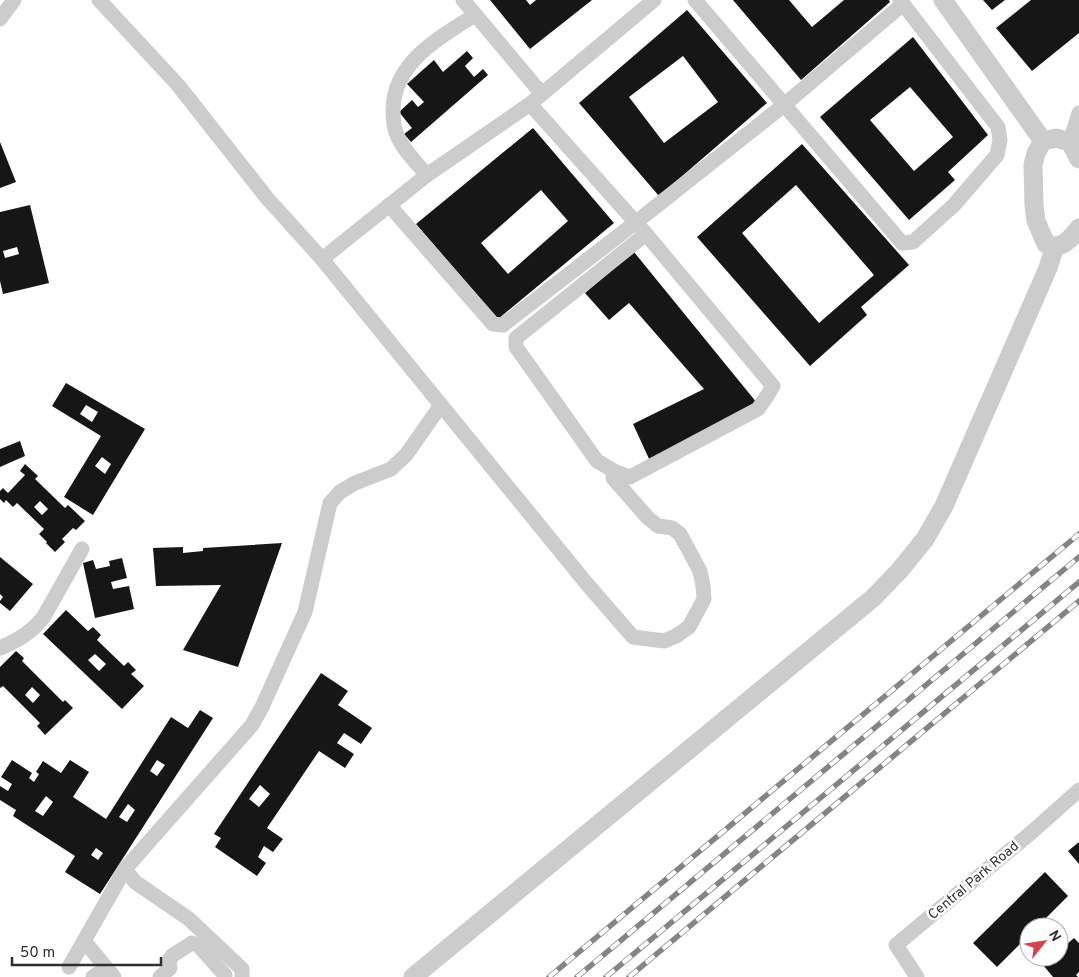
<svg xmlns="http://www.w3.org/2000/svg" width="1079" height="977" font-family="Overpass,sans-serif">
	<rect width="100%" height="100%" fill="#fff"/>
	<g fill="#161616" fill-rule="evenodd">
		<path d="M490 0H526L530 5 536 0H592L530 49Z"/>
		<path d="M733 0H789L812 27 844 0H889L890 2 801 80Z"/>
		<path d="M983 0H1005L992 10Z"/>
		<path d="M1031 0H1079V33L1032 71 996 28Z"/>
		<path d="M687 10 767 103 659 196 579 103ZM683 56 718 102 664 143 629 97Z"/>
		<path d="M913 37 988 135 948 172 955 180 909 220 820 117ZM910 87 953 137 914 171 870 120Z"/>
		<path d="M467 51 473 58 465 66 474 77 483 69 488 75 411 142 404 134 412 128 399 112 412 100 418 107 424 102 407 84 434 60 443 72Z"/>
		<path d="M533 128 614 223 498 319 416 224ZM541 190 568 221 508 274 481 243Z"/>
		<path d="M0 142 16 182 0 188Z"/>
		<path d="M802 144 909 265 861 307 867 315 810 366 697 237ZM796 185 874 275 819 323 742 233Z"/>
		<path d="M30 205 49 283 3 294 0 281V212ZM17 247 19 254 5 258 3 251Z"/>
		<path d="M634 252 757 403 650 461 633 424 704 389 629 303 609 320 585 293Z"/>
		<path d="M66 383 145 429 93 515 64 497 101 436 52 406ZM86 405 98 412 92 422 80 414ZM102 457 111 464 105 474 95 466Z"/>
		<path d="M20 441 25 456 0 467V449Z"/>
		<path d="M25 464 38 476 35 479 65 508 68 505 85 521 76 530 73 528 62 539 65 542 55 552 46 543 47 542 39 534 44 529 17 503 13 507 6 500 4 503 0 499V491L3 488 8 493 25 475 20 471ZM40 501 48 509 42 515 34 507Z"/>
		<path d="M282 543 238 667 183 650 221 585 156 586 153 548 183 547V553L203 551V548Z"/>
		<path d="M0 557 33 584 10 611 0 603V601L3 597 0 594Z"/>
		<path d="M122 558 127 578 111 582 113 589 129 586 134 609 95 618 83 563 93 560 96 569 110 566 109 561Z"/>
		<path d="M66 610 88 631 93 627 101 635 97 640 124 666 128 662 136 670 131 674 144 686 122 709 43 634ZM95 654 106 664 99 671 88 660Z"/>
		<path d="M16 651 24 658 22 661 63 702 65 700 73 708 45 735 37 726 40 723 3 686 0 688V667ZM32 687 40 695 33 703 25 695Z"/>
		<path d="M321 673 348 691 338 705 372 728 361 744 344 733 337 743 354 754 345 768 319 751 267 828 283 839 273 852 264 846 258 857 266 863 257 876 215 847 221 838 214 834ZM260 785 270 794 259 807 249 799Z"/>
		<path d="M200 710 213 718 100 894 65 872 75 856 13 816 16 810 0 800V786L8 791 12 784 1 777 12 760 32 773 29 778 34 782 39 774 36 772 43 761 61 773 70 760 89 772 73 797 106 819 171 717 188 728ZM157 760 165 765 157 776 150 771ZM46 796 53 802 43 816 35 811ZM128 804 135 810 127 822 119 817ZM96 848 103 853 98 860 91 855Z"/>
		<path d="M1079 842V864L1068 851Z"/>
		<path d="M1045 872 1068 896 1037 927H1029V935L997 967 973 943Z"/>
		<path d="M1074 938 1079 943V972L1076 975 1078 977H1053L1043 965 1051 957H1059V951Z"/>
	</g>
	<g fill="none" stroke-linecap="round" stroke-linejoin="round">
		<g stroke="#ccc" stroke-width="15">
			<path d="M99 0 178 85 267 198 322 259 587 584 633 637 664 641 676 636 689 627 704 599 703 586 700 571 680 534 672 528 658 526 648 518 613 478"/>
			<path d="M463 0 542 94"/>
			<path d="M695 0 902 243 913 242 954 205 997 155 1000 140 998 127 903 4"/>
			<path d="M0 19 14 0"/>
			<path d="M530 104 646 234 773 386 767 396 758 409 630 477 616 472 597 461 516 347V338L646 234"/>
			<path d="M1070 142 1079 113"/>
			<path d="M427 175C416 162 403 150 397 135 393 127 393 117 393 109 394 62 440 37 475 15"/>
			<path d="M389 205 493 324 503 325 635 223 784 105 903 4 900 0"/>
			<path d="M322 259 427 175 530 104 654 0"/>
			<path d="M0 648C17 641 31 633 43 618L82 549"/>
			<path d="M85 942 114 977"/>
			<path d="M69 967 125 869"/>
			<path d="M93 977 99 973"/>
			<path d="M160 977 170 968 169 960 173 955 192 943 198 945 225 975"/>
			<path d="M242 977V969L189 919 135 882 125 869 252 725 262 707 305 612 330 503 340 492 355 483 391 469 406 455 441 405"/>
			<path d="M917 977 896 945 1033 831 1079 790"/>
		</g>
		<g stroke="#ccc" stroke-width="19">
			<path d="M943 0 1043 141"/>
			<path d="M1079 159 1070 142 1056 138 1043 141 1036 153 1033 165 1034 205 1036 221 1046 244C1049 245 1052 246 1055 246 1065 246 1073 236 1079 228"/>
			<path d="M413 977 873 598 900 570 925 539 944 506 1048 268 1055 246"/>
		</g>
		<defs>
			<g id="rail">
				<path d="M549 977 1079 534"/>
				<path d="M577 977 1079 557"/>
				<path d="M606 977 1079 582"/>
				<path d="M629 977 1079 601"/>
			</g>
		</defs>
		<use href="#rail" stroke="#848484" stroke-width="5.5"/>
		<use href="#rail" stroke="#fff" stroke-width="4" stroke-dasharray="11" stroke-linecap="butt"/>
	</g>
	<g text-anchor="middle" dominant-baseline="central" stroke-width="5" stroke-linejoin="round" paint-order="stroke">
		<g font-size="14" fill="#2f2f2f" stroke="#fff">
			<text transform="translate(974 881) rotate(-40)">Central Park Road</text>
		</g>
	</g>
	<g transform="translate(1044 942) rotate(60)"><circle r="24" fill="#ffffff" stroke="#acacac"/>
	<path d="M0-4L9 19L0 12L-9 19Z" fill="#d6414e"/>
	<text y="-8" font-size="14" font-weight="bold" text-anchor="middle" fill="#2f2f2f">N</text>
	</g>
	<path d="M12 957v8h149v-8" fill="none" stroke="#2f2f2f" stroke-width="2.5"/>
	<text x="20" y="957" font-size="15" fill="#2f2f2f" stroke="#ffffff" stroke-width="4" paint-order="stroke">50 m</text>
</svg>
